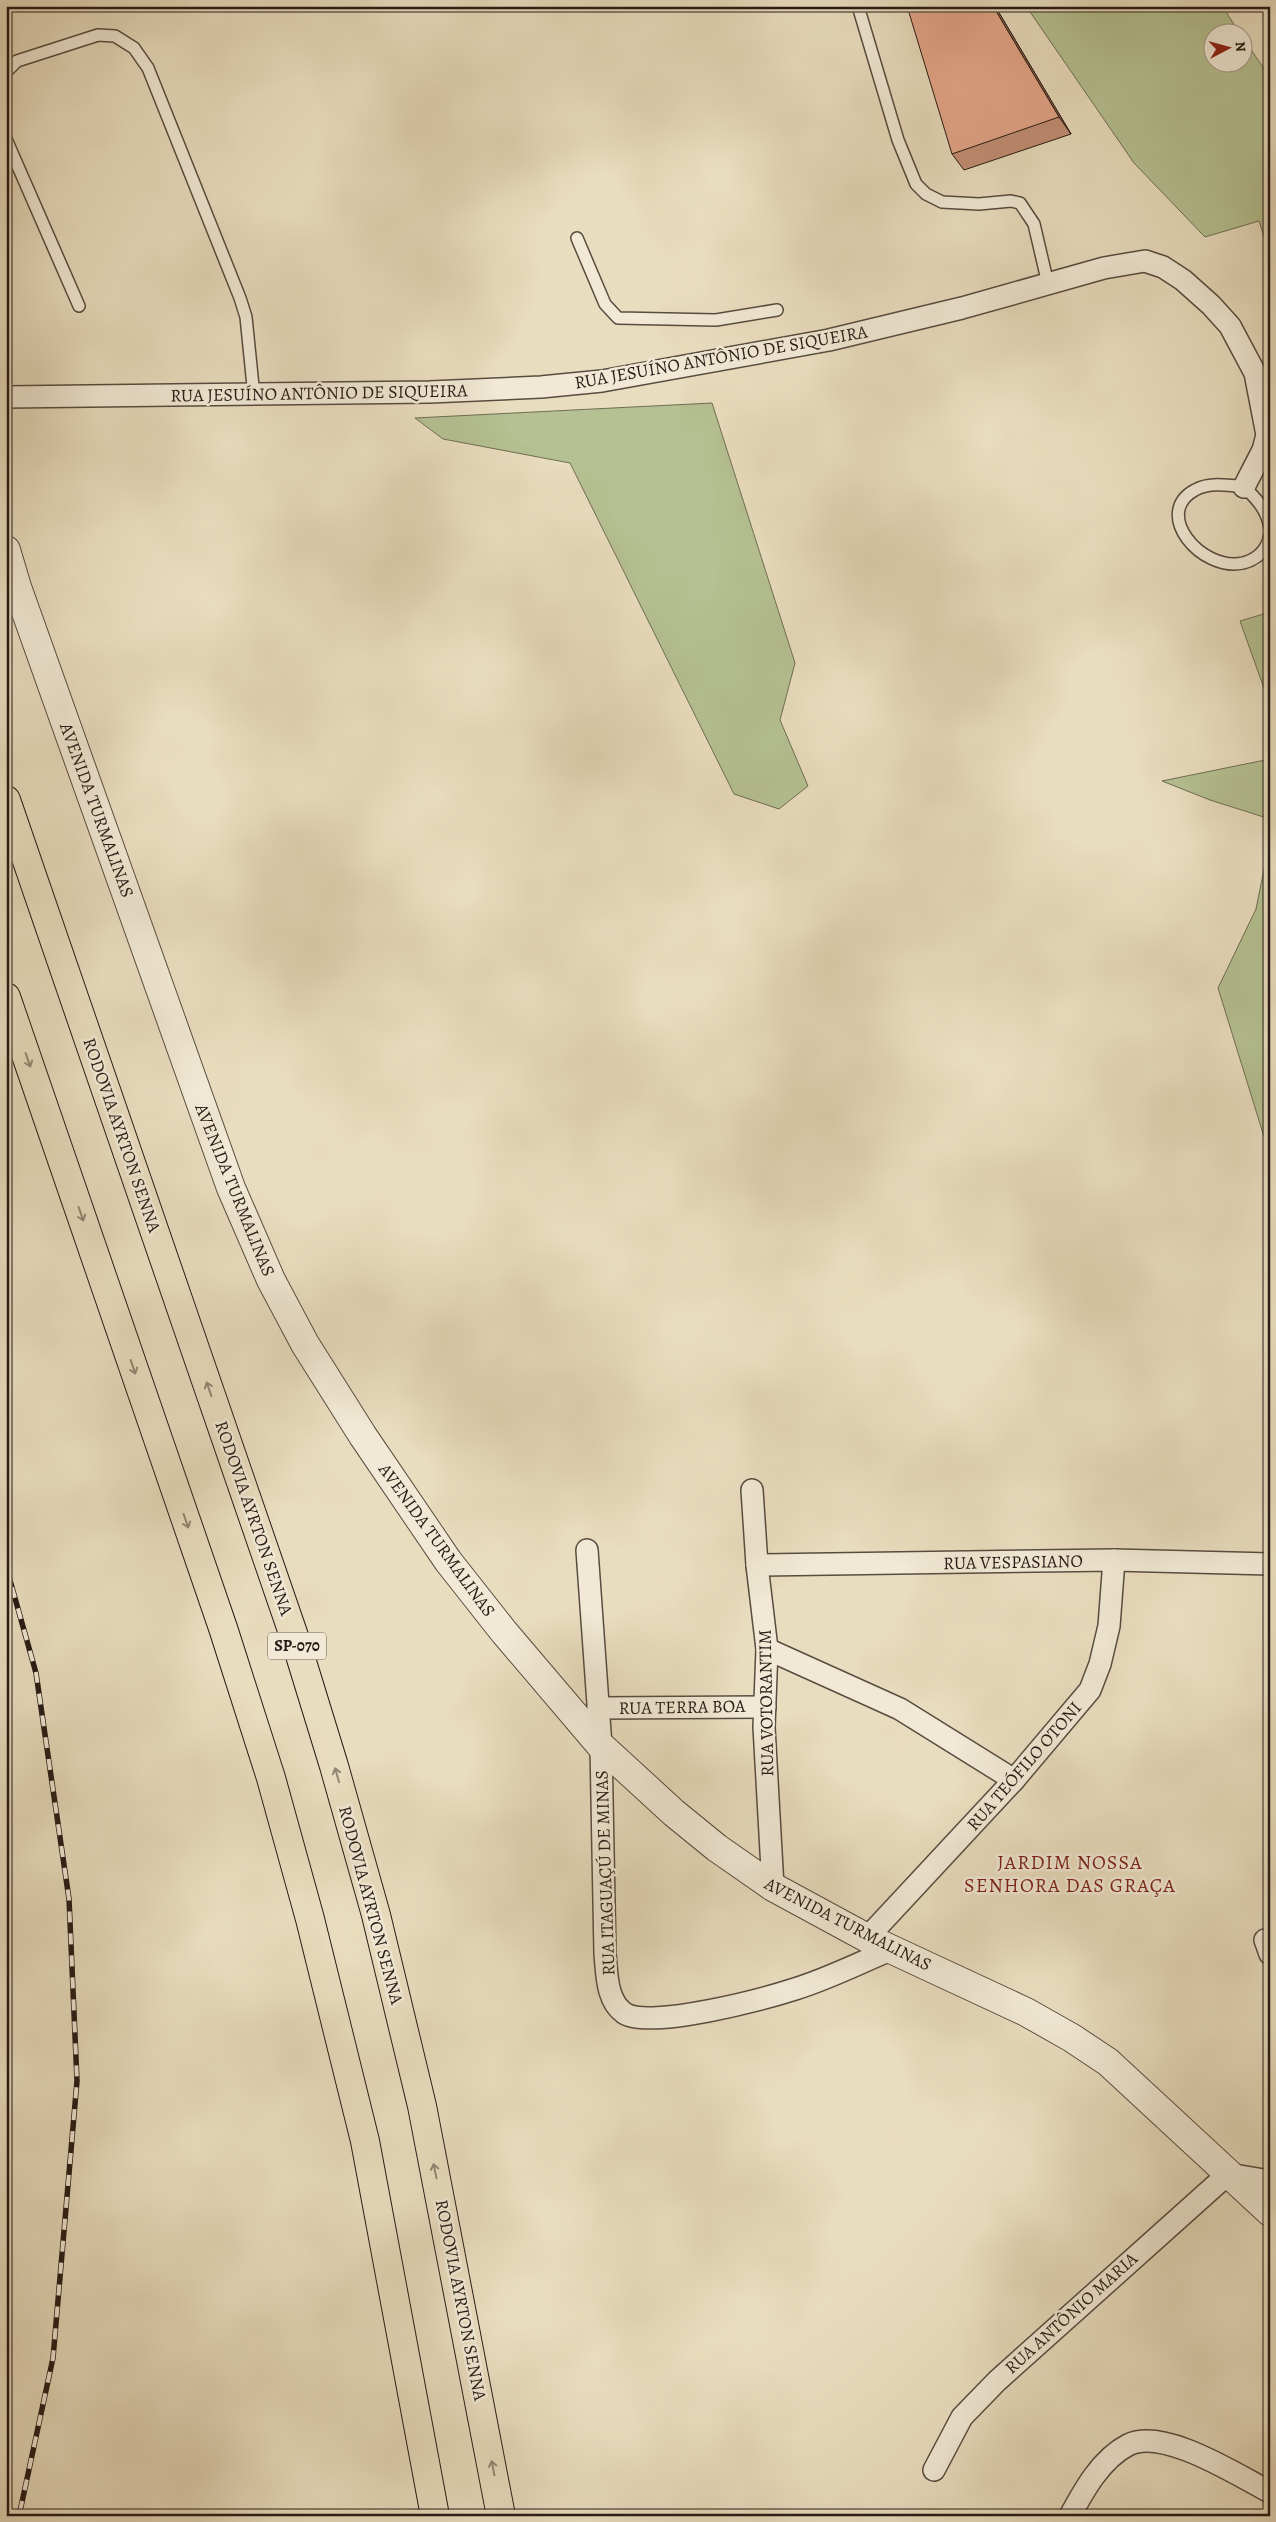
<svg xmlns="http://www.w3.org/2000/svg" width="1276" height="2522" font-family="Alegreya,serif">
	<rect width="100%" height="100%" fill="#e9ddbf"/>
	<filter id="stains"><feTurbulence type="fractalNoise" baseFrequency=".004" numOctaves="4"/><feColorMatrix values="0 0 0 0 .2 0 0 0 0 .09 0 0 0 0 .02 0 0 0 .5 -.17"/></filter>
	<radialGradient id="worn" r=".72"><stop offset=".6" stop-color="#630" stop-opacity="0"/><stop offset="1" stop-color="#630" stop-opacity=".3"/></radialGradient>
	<g fill="#b5c192" stroke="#6e6e54">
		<path d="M1026 6H1222L1239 32H1214V62H1244V39L1268 75 1270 74V256L1259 221 1205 237 1134 163Z"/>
		<path d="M712 403 795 663 780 720 808 786 779 809 734 794 570 463 443 439 415 418Z"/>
		<path d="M1270 612V705L1240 621Z"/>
		<path d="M1270 759V819L1210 800 1162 781Z"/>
		<path d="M1270 840V1156L1218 988 1256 909Z"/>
	</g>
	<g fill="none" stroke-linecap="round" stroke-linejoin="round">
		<defs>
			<g id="service">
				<path d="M858 6 898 140 916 184 926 194 942 202 979 204 1011 201 1020 203 1034 224 1048 284"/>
				<path d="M6 72 17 61 98 35 115 36 134 48 148 68 240 298 246 317 254 396"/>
				<path d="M6 139 79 306"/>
				<path d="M577 238 605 304 618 318 716 320 777 310"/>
				<path d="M1270 527C1266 509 1257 499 1244 487 1228 485 1209 482 1195 490 1152 513 1201 572 1243 563 1258 559 1267 550 1270 535"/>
			</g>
			<g id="minor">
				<path d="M6 397 430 392 541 387 602 381 829 340 962 308 1104 268 1145 261 1163 267 1183 280 1211 305 1230 326 1255 373 1267 435 1263 450 1244 487"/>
				<path d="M752 1490 757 1565 767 1649 764 1727 773 1887"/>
				<path d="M587 1550 601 1746 605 1954C607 1973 606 2000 624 2013 649 2030 764 1999 795 1989 828 1979 861 1962 893 1949"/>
				<path d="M757 1565 1114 1560 1270 1564"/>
				<path d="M767 1649 900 1709 1014 1780"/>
				<path d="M598 1708 765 1707"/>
				<path d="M867 1938 1014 1780 1090 1690 1100 1664 1109 1626 1114 1560"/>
				<path d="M1265 1940 1270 1954"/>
				<path d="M934 2470 962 2417 997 2381 1228 2174 1270 2181"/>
				<path d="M1070 2516C1084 2490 1101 2459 1128 2445 1163 2427 1237 2475 1270 2492"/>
			</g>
			<path id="tertiary" d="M6 550 17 587 231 1188 271 1280 305 1344 363 1436 448 1561 504 1632 601 1746 674 1813 717 1848 773 1887 867 1938 1026 2012 1072 2038 1108 2062 1270 2212"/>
			<g id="motorway">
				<path d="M6 800 295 1639 334 1766 376 1915 422 2106 501 2516"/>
				<path d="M6 997 223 1628 271 1778 310 1919 365 2141 435 2516"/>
			</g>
		</defs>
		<use href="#service" stroke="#584c40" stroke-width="14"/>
		<use href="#minor" stroke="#584c40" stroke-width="24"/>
		<use href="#tertiary" stroke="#584c40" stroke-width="30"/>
		<use href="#motorway" stroke="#271b16" stroke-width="30"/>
		<use href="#service" stroke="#f1e9d5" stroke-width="11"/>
		<use href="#minor" stroke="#f1e9d5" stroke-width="21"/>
		<use href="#tertiary" stroke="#f1e9d5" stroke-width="28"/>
		<use href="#motorway" stroke="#e9ddbf" stroke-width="28"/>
		<defs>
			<path id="rail" d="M6 1566 36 1673 69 1899 77 2081 53 2358 19 2516"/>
		</defs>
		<use href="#rail" stroke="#271b16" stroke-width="5.5"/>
		<use href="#rail" stroke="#f1e9d5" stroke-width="4" stroke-dasharray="11" stroke-linecap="butt"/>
	</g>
	<path fill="#c49077" stroke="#271b16" d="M995 6 1071 134 964 170 952 154Z"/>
	<path fill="#a07561" stroke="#271b16" d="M993 6H995L1071 134 1059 117Z"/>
	<path fill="#e4a78a" stroke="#271b16" d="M907 6H993L1059 117 952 154Z"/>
	<defs><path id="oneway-shaft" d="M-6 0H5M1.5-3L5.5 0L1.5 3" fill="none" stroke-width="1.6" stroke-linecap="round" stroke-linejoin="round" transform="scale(1.25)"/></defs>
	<g stroke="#928673">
		<use href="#oneway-shaft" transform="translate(28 1060) rotate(71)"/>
		<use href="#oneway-shaft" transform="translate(81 1214) rotate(71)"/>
		<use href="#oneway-shaft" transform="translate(133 1367) rotate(71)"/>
		<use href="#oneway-shaft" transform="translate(209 1389) rotate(-109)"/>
		<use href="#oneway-shaft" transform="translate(186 1521) rotate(71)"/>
		<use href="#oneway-shaft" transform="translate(337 1775) rotate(-106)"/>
		<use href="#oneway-shaft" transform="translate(435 2171) rotate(-102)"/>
		<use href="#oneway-shaft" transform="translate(493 2468) rotate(-101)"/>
	</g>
	<g text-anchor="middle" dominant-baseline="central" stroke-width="5" stroke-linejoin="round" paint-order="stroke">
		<rect fill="#f1e9d5" stroke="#64594f" stroke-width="1" x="268" y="1632.5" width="58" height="27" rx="4"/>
		<g font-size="16" font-weight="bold" fill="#271b16">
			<text x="297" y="1646">SP-070</text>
		</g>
		<g font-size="18" fill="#271b16" stroke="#f1e9d5">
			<text transform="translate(721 357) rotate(-10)">RUA JESUÍNO ANTÔNIO DE SIQUEIRA</text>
			<text transform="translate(319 393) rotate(-1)">RUA JESUÍNO ANTÔNIO DE SIQUEIRA</text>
			<text transform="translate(97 810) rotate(70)">AVENIDA TURMALINAS</text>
			<text transform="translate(122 1135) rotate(71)">RODOVIA AYRTON SENNA</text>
			<text transform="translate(235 1190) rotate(68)">AVENIDA TURMALINAS</text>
			<text transform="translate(254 1518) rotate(71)">RODOVIA AYRTON SENNA</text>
			<text transform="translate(437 1540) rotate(54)">AVENIDA TURMALINAS</text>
			<text transform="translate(1013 1562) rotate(-1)">RUA VESPASIANO</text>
			<text transform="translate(766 1703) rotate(-91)">RUA VOTORANTIM</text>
			<text transform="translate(682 1707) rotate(-1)">RUA TERRA BOA</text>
			<text transform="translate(1024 1766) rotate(-49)">RUA TEÓFILO OTONI</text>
			<text transform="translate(605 1873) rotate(-92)">RUA ITAGUAÇÚ DE MINAS</text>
			<text transform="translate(371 1905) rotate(75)">RODOVIA AYRTON SENNA</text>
			<text transform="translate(848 1924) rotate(27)">AVENIDA TURMALINAS</text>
			<text transform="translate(461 2300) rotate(79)">RODOVIA AYRTON SENNA</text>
			<text transform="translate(1071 2313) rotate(-42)">RUA ANTÔNIO MARIA</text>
		</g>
		<g font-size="20" letter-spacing="1" fill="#7a1f14" stroke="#f1e9d5">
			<text x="1070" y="1862">JARDIM NOSSA<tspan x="1070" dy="23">SENHORA DAS GRAÇA</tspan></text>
		</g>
	</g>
	<rect width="1276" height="2522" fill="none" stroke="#e9ddbf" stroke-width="25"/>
	<rect x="8" y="8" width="1261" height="2507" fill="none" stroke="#271b16" stroke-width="2.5"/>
	<rect x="12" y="12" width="1251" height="2497" fill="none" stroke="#271b16"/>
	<g transform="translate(1228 48) rotate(84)"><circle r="24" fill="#f1e9d5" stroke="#a09789"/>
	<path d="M0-4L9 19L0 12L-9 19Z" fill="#8f2418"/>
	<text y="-8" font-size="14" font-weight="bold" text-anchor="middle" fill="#271b16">N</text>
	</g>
	<rect width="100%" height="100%" filter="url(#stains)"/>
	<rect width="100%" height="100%" fill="url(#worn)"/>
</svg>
